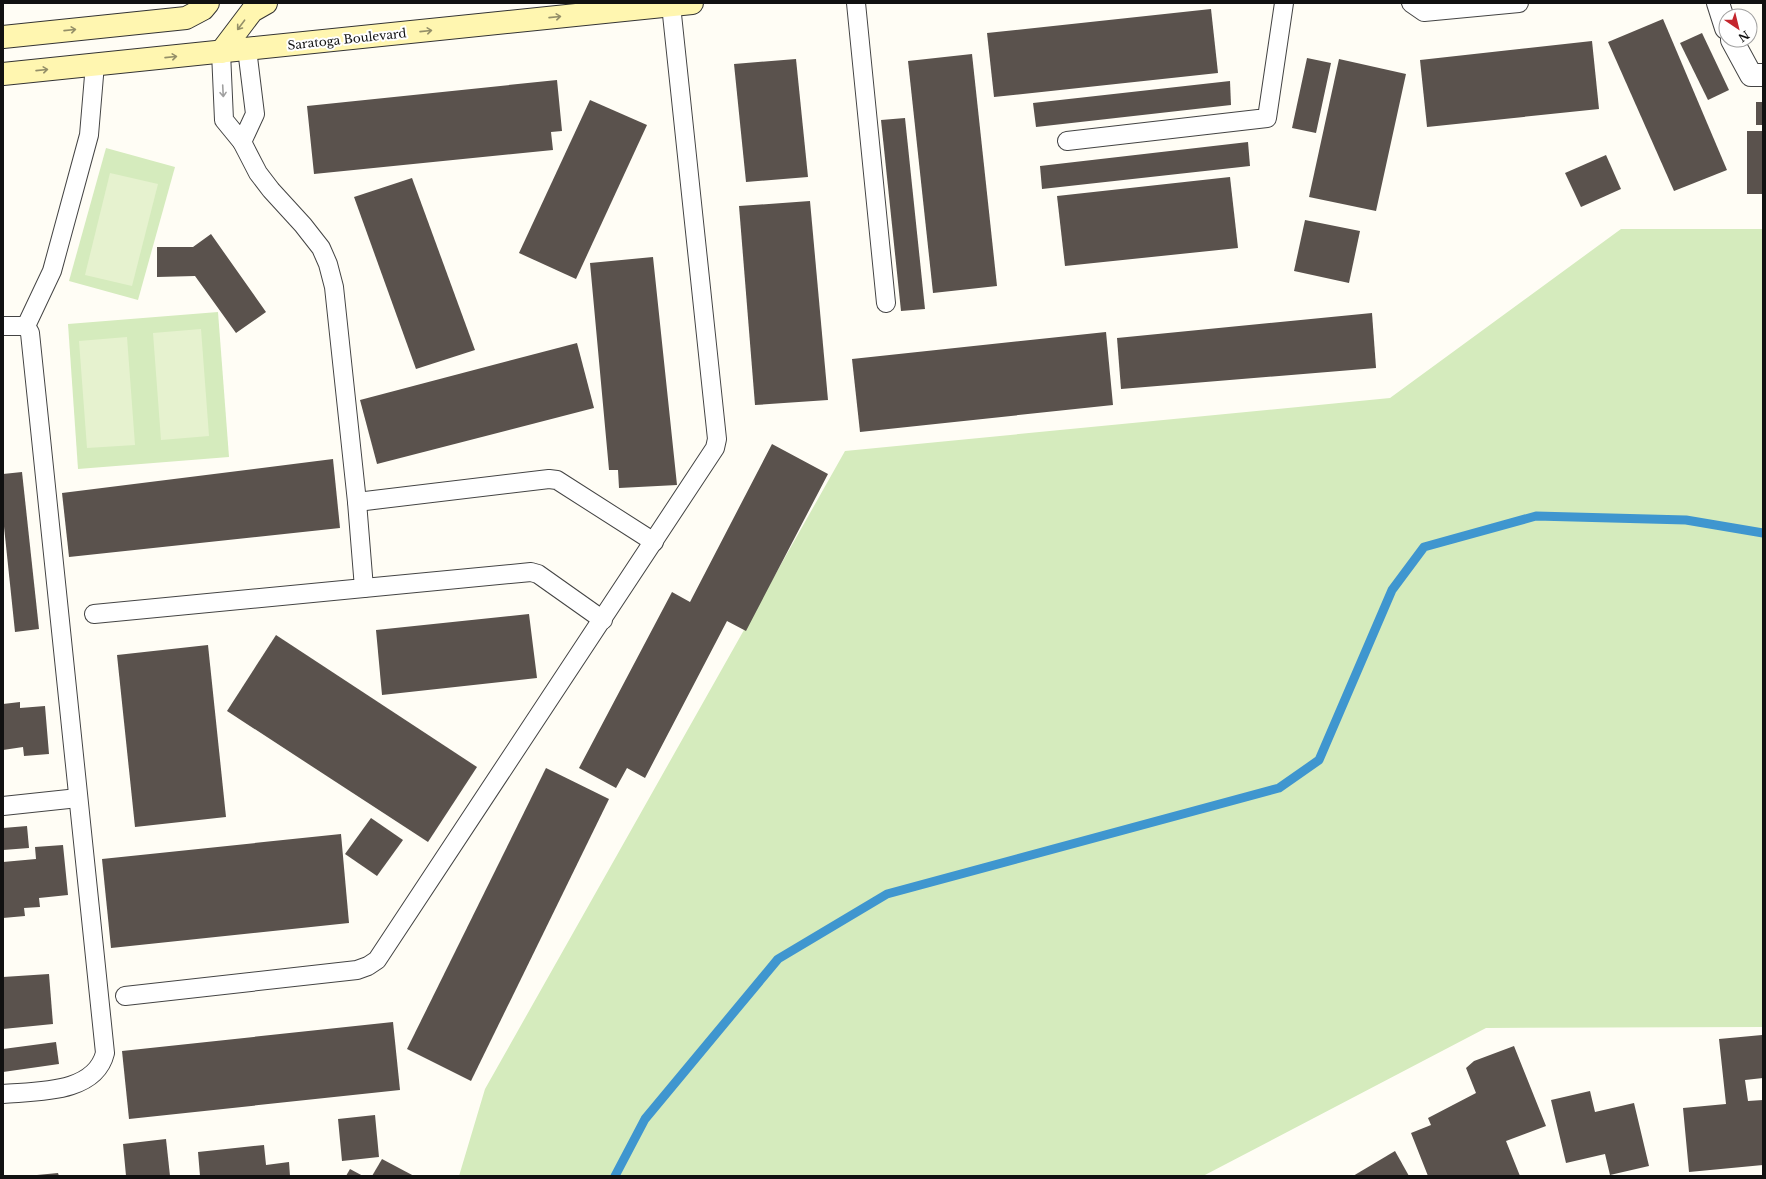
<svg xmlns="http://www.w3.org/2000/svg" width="1766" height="1179" font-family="'Libre Baskerville',serif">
	<rect width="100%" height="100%" fill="#fffdf5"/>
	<g fill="#d5ebbd">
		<path d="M106 148 175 167 138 300 69 281Z"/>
		<path d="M1621 229H1763V1027L1486 1028 1203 1176H459L485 1089 845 451 1390 398Z"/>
		<path d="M218 312 229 457 78 469 68 324Z"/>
	</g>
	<g fill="#e6f2cf">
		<path d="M110 173 158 184 132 286 85 275Z"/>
		<path d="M201 329 209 436 161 440 153 333Z"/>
		<path d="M127 337 135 445 87 448 79 341Z"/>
	</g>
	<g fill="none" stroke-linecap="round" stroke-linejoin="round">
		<path stroke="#3f96cf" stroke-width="9" d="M615 1176 645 1119 778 959 887 894 1279 788 1319 760 1392 590 1424 547 1536 516 1686 520 1763 533"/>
	</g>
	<g fill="#5a524d">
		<path d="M1211 9 1218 73 994 97 987 33Z"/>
		<path d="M1663 19 1727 170 1674 191 1608 42Z"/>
		<path d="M1702 33 1729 90 1708 100 1680 43Z"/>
		<path d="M1592 41 1599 109 1427 127 1420 60Z"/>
		<path d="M972 54 997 286 933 293 908 61Z"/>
		<path d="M1307 58 1331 63 1316 133 1292 128Z"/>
		<path d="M796 59 808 177 746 182 734 64Z"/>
		<path d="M1339 59 1406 74 1376 211 1309 197Z"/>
		<path d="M557 80 562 131 551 132 553 150 314 174 307 106Z"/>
		<path d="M1230 81 1231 105 1036 127 1033 103Z"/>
		<path d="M590 100 647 125 576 279 519 253Z"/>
		<rect x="1756" y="102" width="7" height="23"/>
		<path d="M905 118 925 309 901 311 881 120Z"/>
		<rect x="1747" y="131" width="16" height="63"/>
		<path d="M1248 142 1250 166 1042 189 1040 166Z"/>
		<path d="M1606 155 1621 189 1581 207 1565 173Z"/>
		<path d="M1230 177 1238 248 1065 266 1057 196Z"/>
		<path d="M412 178 475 350 416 369 354 197Z"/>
		<path d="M810 201 828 400 755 405 739 206Z"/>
		<path d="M1305 220 1360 231 1349 283 1294 271Z"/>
		<path d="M211 234 266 312 236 333 195 276 157 277V247H193Z"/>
		<path d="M653 257 677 485 619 488 618 470H609L590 263Z"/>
		<path d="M1372 313 1376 368 1121 389 1117 338Z"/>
		<path d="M1106 332 1113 405 860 432 852 359Z"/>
		<path d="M577 343 594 408 377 464 360 400Z"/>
		<path d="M772 444 828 474 746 631 727 621 645 778 627 768 616 788 579 768 672 592 690 602Z"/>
		<path d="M333 459 340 528 69 557 62 493Z"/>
		<path d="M22 472 39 629 15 632 3 517V474Z"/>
		<path d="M529 614 537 678 382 695 376 630Z"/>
		<path d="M276 635 477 767 428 842 227 711Z"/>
		<path d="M208 645 226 817 135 827 117 655Z"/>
		<path d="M20 702V708L45 706 49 754 24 756 23 747 3 750V704Z"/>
		<path d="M546 768 609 799 471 1081 407 1049Z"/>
		<path d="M371 818 403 840 377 876 345 854Z"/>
		<path d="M27 826 29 848 3 850V828Z"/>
		<path d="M341 834 349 923 111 948 102 859Z"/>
		<path d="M63 845 68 895 39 898 40 907 24 908 25 916 3 918V862L36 859 35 847Z"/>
		<path d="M49 974 53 1024 3 1029V977Z"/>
		<path d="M393 1022 400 1090 129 1119 122 1051Z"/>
		<path d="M1762 1035 1763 1078 1745 1080 1748 1101 1763 1100V1165L1689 1172 1683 1108 1726 1104 1719 1039Z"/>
		<path d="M56 1042 59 1064 3 1072V1049Z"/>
		<path d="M1514 1046 1546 1126 1506 1141 1520 1176H1428L1411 1133 1431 1125 1428 1118 1476 1093 1466 1068 1474 1061Z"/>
		<path d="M1590 1091 1595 1112 1634 1103 1649 1166 1610 1175 1605 1154 1566 1163 1551 1100Z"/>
		<path d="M375 1115 379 1157 342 1161 338 1119Z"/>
		<path d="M166 1139 170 1176H126L123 1144Z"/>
		<path d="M264 1145 266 1165 289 1162 290 1176H200L198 1152Z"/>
		<path d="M1395 1151 1409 1176H1353Z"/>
		<path d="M382 1159 414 1176H372Z"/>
		<path d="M350 1169 363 1176H346Z"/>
		<path d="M58 1173 59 1176H37V1175Z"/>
	</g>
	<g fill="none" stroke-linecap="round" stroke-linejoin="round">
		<defs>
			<g id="lane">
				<path d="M856 3 886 303"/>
				<path d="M1411 3 1424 12 1519 3"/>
				<path d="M221 52 224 120 242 142 255 114 247 49"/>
				<path d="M1067 141 1267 118 1284 3"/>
				<path d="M3 326H26L30 333 105 1053C95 1094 36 1091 3 1094"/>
				<path d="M26 326 52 271 89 135 95 64"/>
				<path d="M357 502 549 479 557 480 654 542"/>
				<path d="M364 588 531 572 538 574 603 620"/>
				<path d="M94 614 364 588 357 502 334 287 328 264 321 248 303 225 271 190 258 173 242 142"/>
				<path d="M3 806 78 798"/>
				<path d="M125 996 357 970 368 966 377 960 715 448 717 439 671 5"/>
			</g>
			<g id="street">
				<path d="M1718 3 1726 28"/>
				<path d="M1732 40 1751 75H1763"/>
			</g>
			<g id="secondary">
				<path d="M3 37 186 18 203 9 208 3"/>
				<path d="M221 52 252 11 266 3"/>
				<path d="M3 74 692 3"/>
			</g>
		</defs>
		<use href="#lane" stroke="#444" stroke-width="20"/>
		<use href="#street" stroke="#444" stroke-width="24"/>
		<use href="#secondary" stroke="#333" stroke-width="24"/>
		<use href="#lane" stroke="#fff" stroke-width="18"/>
		<use href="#street" stroke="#fff" stroke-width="22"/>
		<use href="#secondary" stroke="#fff6b0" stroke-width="22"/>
	</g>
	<defs><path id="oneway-shaft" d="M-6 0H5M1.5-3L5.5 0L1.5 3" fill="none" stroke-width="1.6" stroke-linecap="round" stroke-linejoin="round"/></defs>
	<g stroke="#948f68">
		<use href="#oneway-shaft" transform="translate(555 17) rotate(-6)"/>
		<use href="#oneway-shaft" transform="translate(241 25) rotate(127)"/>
		<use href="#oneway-shaft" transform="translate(70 30) rotate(-6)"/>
		<use href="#oneway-shaft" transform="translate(426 31) rotate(-6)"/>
		<use href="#oneway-shaft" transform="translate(171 57) rotate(-6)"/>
		<use href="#oneway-shaft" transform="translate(42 70) rotate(-6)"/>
	</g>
	<use stroke="#a0a0a0" href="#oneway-shaft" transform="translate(223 91) rotate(87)"/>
	<g text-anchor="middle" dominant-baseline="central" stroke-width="4" stroke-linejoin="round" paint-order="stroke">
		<g font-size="12" fill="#111" stroke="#fff">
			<text transform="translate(347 39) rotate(-6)">Saratoga Boulevard</text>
		</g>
	</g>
	<rect width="1766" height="1179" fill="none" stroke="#111111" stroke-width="8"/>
	<g transform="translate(1738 28) rotate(145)"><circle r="19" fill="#ffffff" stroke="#a0a0a0"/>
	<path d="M0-3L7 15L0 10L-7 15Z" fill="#c4262e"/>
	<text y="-6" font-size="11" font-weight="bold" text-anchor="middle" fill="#111111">N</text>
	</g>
</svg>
